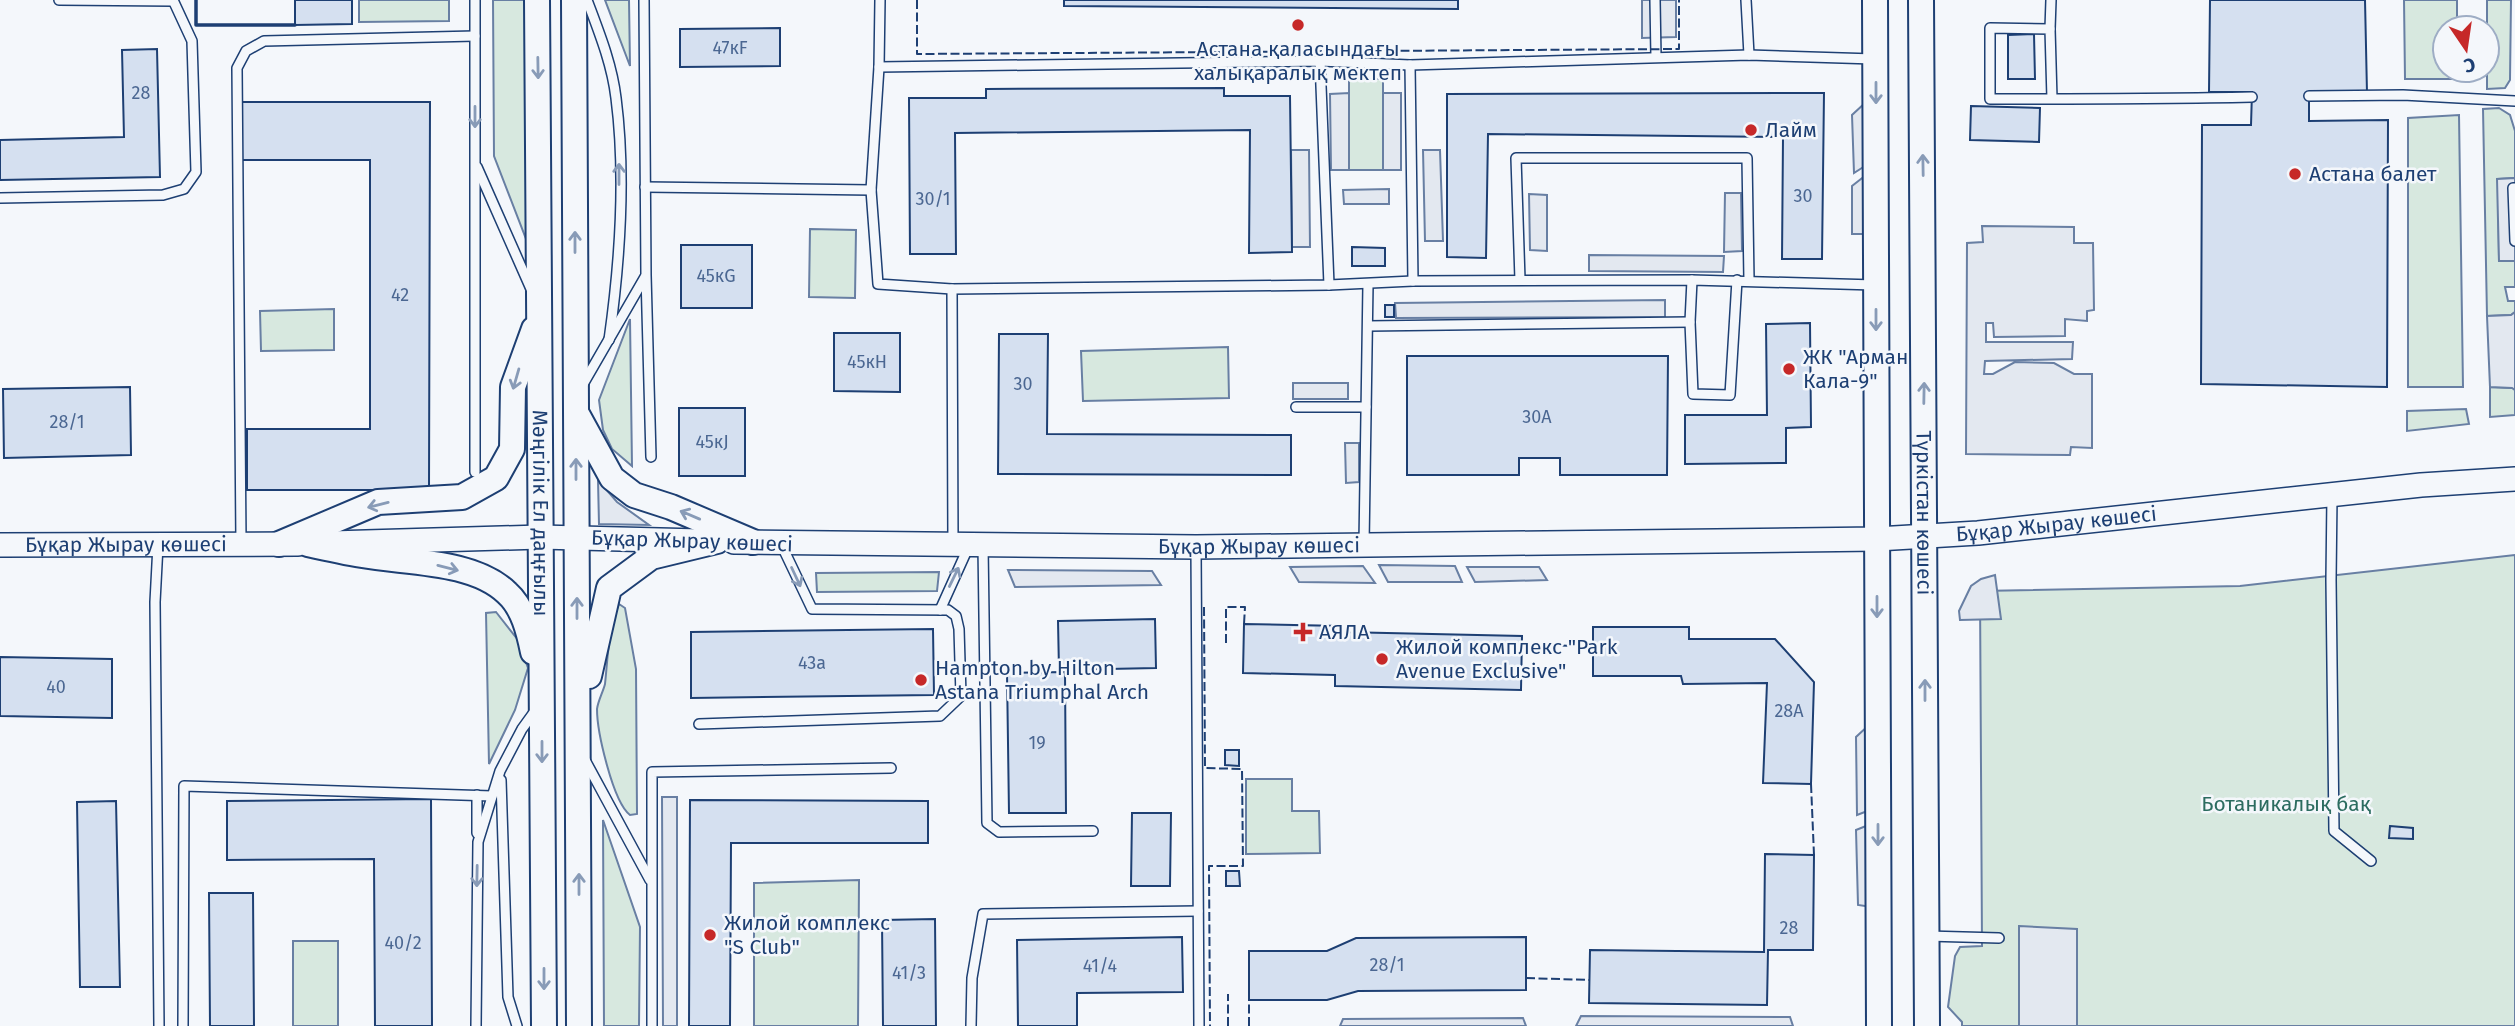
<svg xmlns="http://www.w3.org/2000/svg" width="2515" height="1026" font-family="'Fira Sans',sans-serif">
	<rect width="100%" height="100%" fill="#f4f7fb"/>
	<g fill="#d7e8df" stroke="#687fa3" stroke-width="2">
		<path d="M359 0H449V21L359 22Z"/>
		<path d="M493 0H530L533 257 494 156Z"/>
		<path d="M605 0H629L630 66Z"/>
		<path d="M2404 0H2457V28H2445V70H2457L2458 79H2405Z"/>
		<path d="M2487 0H2511L2510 80 2505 88 2487 89Z"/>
		<rect x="1349" y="79" width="34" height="91"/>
		<path d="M2499 108 2510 115 2515 131V178L2498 179 2499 261H2515V287H2505L2508 301H2515V312L2511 315 2487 316 2483 109Z"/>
		<path d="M2459 115 2463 387H2408V118Z"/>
		<path d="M810 229 856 230 855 298 809 297Z"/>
		<path d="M334 309V350L261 351 260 311Z"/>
		<path d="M630 319 632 466 612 449 603 430 599 400Z"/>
		<path d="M1228 347 1229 398 1083 401 1081 351Z"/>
		<path d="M2490 387 2513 388 2515 390V415L2490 417Z"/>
		<path d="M2466 409 2469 424 2407 431V411Z"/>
		<path d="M2515 555V1026H1962V1022L1948 1007 1955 956 1960 947 1982 946 1980 591 2240 586Z"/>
		<path d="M939 572 937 591 817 592 816 573Z"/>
		<path d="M619 604 625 608 636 669 637 814 630 815C613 802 597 732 597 709 598 701 603 692 605 684 608 656 608 630 619 604Z"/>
		<path d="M496 612 518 640 528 668 515 710 489 764 486 613Z"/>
		<path d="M1246 779H1292V811H1319L1320 853 1246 854Z"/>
		<path d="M603 820 640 927 639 1026H604Z"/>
		<path d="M859 880 858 1026H754V883Z"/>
		<rect x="293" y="941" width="45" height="85"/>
	</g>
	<g fill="#e3e8f0" stroke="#687fa3" stroke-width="2">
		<path d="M1642 0H1676V37L1642 38Z"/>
		<path d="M1349 93V170H1331L1330 94Z"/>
		<rect x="1383" y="93" width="18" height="77"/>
		<path d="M1865 103 1868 164 1854 173 1852 115Z"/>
		<path d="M1291 150H1309L1310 247H1292Z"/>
		<path d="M1423 150H1440L1443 241H1425Z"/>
		<path d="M1866 175V234H1852V186Z"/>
		<path d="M2515 178V261H2499L2497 179Z"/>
		<path d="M1389 189V204H1344L1343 190Z"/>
		<path d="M1725 193H1741L1742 251 1724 252Z"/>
		<path d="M1529 194 1547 195V251L1530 250Z"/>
		<path d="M1982 226 2074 227V243H2093L2094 310 2087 311V321L2065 319V336L1994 337 1993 323H1986V342H2073L2072 359 1985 361 1984 374H1993L2015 362 2054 363 2074 374H2092V448L2071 447 2070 455 1966 454 1967 243 1983 242Z"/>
		<path d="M1589 255 1724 256 1723 272 1589 271Z"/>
		<path d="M1665 300V317L1396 318 1395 303Z"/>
		<path d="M2515 312V390L2512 388 2490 387 2487 316 2511 315Z"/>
		<rect x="1293" y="383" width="55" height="16"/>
		<path d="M1345 443H1359V482L1346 483Z"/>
		<path d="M598 480 617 502 649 525 599 524Z"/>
		<path d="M1379 565 1455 566 1462 582H1388Z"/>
		<path d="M1363 566 1375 583 1299 582 1290 567Z"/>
		<path d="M1467 567H1539L1547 580 1475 582Z"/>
		<path d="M1008 570 1152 571 1161 585 1015 587Z"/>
		<path d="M1995 575 2001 619 1960 620 1959 611 1971 586 1981 579Z"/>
		<path d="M1870 724V810L1857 815 1856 737Z"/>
		<path d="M662 797H677V1026H663Z"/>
		<path d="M1871 824 1872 907 1858 905 1856 830Z"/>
		<path d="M2019 926 2077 929V1026H2019Z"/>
		<path d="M1581 1016 1790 1017 1793 1026H1576Z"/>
		<path d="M1523 1018 1526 1026H1340L1343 1019Z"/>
	</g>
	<g fill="#d5e0f0" stroke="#1d3f73" stroke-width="2">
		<path d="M295 0H352V24L295 25Z"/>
		<path d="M1064 0H1458V9L1064 6Z"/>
		<path d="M2210 0H2365L2367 93H2309V121L2388 120 2387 387 2201 384 2202 125H2251L2252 92H2209Z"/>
		<path d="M780 28V66L680 67V29Z"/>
		<path d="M2034 34 2035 79H2008V35Z"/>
		<path d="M157 49 160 177 0 180V140L124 137 122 50Z"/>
		<path d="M1224 88V96H1290L1292 252 1249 253 1250 130 955 133 956 254H910L909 98H986V89Z"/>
		<path d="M1824 93 1822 259H1782L1783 137 1488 134 1486 258 1447 257V94Z"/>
		<path d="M241 102H430L429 490H247V429H370V160H240Z"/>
		<path d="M1971 106 2040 108 2039 142 1970 140Z"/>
		<rect x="681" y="245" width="71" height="63"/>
		<path d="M1352 247 1385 248V266H1352Z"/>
		<rect x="1385" y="305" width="9" height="12"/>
		<path d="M1810 323 1811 427 1786 428V463L1685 464V415H1767L1766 324Z"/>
		<path d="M834 333H900V392L834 391Z"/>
		<path d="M999 334H1048L1047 434 1291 435V475L998 474Z"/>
		<path d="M1407 356H1668L1667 475H1560V458H1519V475H1407Z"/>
		<path d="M130 387 131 455 4 458 3 389Z"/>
		<rect x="679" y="408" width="66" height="68"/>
		<path d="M1155 619 1156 668 1059 670 1058 621Z"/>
		<path d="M1244 624 1342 626V632L1522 636 1521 690 1335 686V675L1243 673Z"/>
		<path d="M1593 627H1689V639H1775L1814 682 1811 784 1763 783 1767 683 1683 684 1681 676H1593Z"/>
		<path d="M933 629 934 695 691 698V632Z"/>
		<path d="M0 657 112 659V718L0 716Z"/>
		<path d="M1065 672 1066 813H1009L1007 673Z"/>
		<path d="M1225 750H1239V766L1225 765Z"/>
		<path d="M431 799 432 1026H375L374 859 227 860V801Z"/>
		<path d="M690 800 928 801V843H731L730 1026H689Z"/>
		<path d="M116 801 120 987H80L77 802Z"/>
		<path d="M1132 813H1171L1170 886H1131Z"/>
		<path d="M2390 826 2413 828V839L2389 838Z"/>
		<path d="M1765 854 1814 855 1813 950H1768L1767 1005 1589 1003 1590 950 1764 952Z"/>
		<path d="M1226 871H1239L1240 886H1226Z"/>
		<path d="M209 893H253L254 1026H210Z"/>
		<path d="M935 919 936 1026H883L882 920Z"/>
		<path d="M1182 937 1183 992 1077 993V1026H1018L1017 940Z"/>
		<path d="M1526 937V990L1358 991 1327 1000H1249V951H1327L1356 938Z"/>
	</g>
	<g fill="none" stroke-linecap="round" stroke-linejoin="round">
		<defs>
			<g id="service">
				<path d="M59 0 173 1"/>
				<path d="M475 0V472"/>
				<path d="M587 0C599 32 612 64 616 98 626 176 620 262 609 340"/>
				<path d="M644 0 646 275 651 457"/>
				<path d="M880 0 879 67 871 190 878 284 952 289 1329 285 1413 281 1692 280 1875 285"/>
				<path d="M1655 0 1656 57"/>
				<path d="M1746 0 1749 55"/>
				<path d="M2050 29 2051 0"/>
				<path d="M1320 61 1329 285"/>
				<path d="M1410 65 1413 281"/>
				<path d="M879 67 1320 61 1410 65 1749 55 1874 59"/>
				<path d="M2309 96 2403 95 2515 101"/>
				<path d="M2052 99 2050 29 1990 28V99C2077 99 2164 99 2252 97"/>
				<path d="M477 167 531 289"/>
				<path d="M645 187 871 190"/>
				<path d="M2515 188H2513L2515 241"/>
				<path d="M0 198 163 195 184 189 196 172 192 41 173 0"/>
				<path d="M1520 280 1516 158H1747L1749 280"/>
				<path d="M1692 280 1690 322 1693 394 1730 395 1737 280"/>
				<path d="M952 289 953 544"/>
				<path d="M1368 326 1690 322"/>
				<path d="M582 386 645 277"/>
				<path d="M1296 407H1366"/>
				<path d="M2332 496 2331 580 2334 831 2371 861"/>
				<path d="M241 542 237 68 246 51 264 41 475 36"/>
				<path d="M1364 544 1368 284"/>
				<path d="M158 545 155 602 159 1026"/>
				<path d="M983 546 987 823 999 832 1093 831"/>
				<path d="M1196 549 1199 1026"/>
				<path d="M940 610 968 548"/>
				<path d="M699 724 940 716 961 696 959 629 956 616 948 610 812 609 781 544"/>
				<path d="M585 760 650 880"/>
				<path d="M501 780 508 997 517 1026"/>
				<path d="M477 795V833"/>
				<path d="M1927 936 1999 938"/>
				<path d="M183 1026 184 786 492 796"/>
				<path d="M476 1026 478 842 500 771 522 729 535 711"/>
				<path d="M652 1026V772L891 768"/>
				<path d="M971 1026 972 978 983 914 1198 911"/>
			</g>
			<g id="tertiary">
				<path id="s1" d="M734 542 1196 547 1877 539 1978 533 2421 485 2515 479"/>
				<path d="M332 543 540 537 700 541"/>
				<path id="s2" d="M0 545 298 544"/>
			</g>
			<g id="secondary">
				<path id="s3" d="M537 0 544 1026"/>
				<path d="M574 0 579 1026"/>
				<path d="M1875 0 1879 1026"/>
				<path id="s4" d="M1921 0 1927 1026"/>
				<path d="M578 416 612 478 634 495 671 507 753 542"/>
				<path d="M279 544 378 502 462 497 496 478 512 449 513 387 534 329"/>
				<path d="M308 544C326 548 344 552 362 555 406 563 473 560 507 593 523 607 529 632 533 652"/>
				<path d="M589 676 609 588 651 557 717 541"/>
			</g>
		</defs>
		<use href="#service" stroke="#1d3f73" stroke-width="12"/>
		<use href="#tertiary" stroke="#1d3f73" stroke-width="26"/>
		<use href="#secondary" stroke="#1d3f73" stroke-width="28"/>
		<use href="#service" stroke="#f4f7fb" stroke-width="9"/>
		<use href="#tertiary" stroke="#f4f7fb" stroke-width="23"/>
		<use href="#secondary" stroke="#f4f7fb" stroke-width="24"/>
		<g stroke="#1d3f73" stroke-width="2" stroke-dasharray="9 3.5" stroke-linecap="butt">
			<path d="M917 0V54L1679 49V0"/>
			<path d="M1204 607 1205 768 1242 769 1243 866H1209L1210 1026"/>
			<path d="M1226 643V607H1245L1244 624"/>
			<path d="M1522 645 1593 646"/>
			<path d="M1811 784 1814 855"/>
			<path d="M1526 978 1590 980"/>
			<path d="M1228 1026V994"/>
			<path d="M1249 1026V1000"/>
		</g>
		<path stroke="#1d3f73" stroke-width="3.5" d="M196 0V25H295"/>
	</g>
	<defs><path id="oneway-shaft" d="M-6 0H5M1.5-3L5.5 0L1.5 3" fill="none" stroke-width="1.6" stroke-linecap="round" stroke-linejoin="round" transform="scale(1.75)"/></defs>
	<g stroke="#889bb7">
		<use href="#oneway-shaft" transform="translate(538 68) rotate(89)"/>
		<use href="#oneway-shaft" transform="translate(1876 93) rotate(90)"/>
		<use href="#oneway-shaft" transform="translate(475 117) rotate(90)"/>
		<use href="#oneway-shaft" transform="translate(1923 165) rotate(-91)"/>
		<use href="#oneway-shaft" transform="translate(619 174) rotate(-90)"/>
		<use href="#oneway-shaft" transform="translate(575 242) rotate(-90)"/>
		<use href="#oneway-shaft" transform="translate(1876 320) rotate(90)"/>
		<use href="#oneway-shaft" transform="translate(516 379) rotate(106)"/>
		<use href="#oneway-shaft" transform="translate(1924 393) rotate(-89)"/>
		<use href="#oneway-shaft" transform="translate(576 469) rotate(-90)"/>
		<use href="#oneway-shaft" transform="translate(378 505) rotate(166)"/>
		<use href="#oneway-shaft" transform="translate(690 515) rotate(-157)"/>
		<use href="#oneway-shaft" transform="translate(448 568) rotate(14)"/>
		<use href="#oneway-shaft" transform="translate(796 577) rotate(65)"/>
		<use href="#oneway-shaft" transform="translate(954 577) rotate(-64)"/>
		<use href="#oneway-shaft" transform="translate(1877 607) rotate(90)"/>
		<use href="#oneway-shaft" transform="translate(577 608) rotate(-90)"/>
		<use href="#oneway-shaft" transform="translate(1925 690) rotate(-90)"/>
		<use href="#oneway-shaft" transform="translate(542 752) rotate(90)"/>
		<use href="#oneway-shaft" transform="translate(1878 835) rotate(90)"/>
		<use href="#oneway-shaft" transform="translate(477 876) rotate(91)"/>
		<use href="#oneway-shaft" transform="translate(579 884) rotate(-90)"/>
		<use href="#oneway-shaft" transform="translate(544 979) rotate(90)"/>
	</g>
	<g fill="#c62828" stroke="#f4f7fb" stroke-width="2.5">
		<circle cx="1298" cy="25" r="7"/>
		<circle cx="1751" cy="130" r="7"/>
		<circle cx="2295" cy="174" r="7"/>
		<circle cx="1789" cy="369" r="7"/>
		<path d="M1299.5 621.5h7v7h7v7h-7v7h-7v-7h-7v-7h7z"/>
		<circle cx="1382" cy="659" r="7"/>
		<circle cx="921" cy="680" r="7"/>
		<circle cx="710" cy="935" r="7"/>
	</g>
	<g text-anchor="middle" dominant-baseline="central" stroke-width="5" stroke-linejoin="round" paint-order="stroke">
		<g font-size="18" fill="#4b6792">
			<text x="730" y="48">47кF</text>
			<text x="141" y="93">28</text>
			<text x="1803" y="196">30</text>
			<text x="933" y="199">30/1</text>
			<text x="716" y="276">45кG</text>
			<text x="400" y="295">42</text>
			<text x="867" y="362">45кH</text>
			<text x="1023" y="384">30</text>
			<text x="1537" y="417">30А</text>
			<text x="67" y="422">28/1</text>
			<text x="712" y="442">45кJ</text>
			<text x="812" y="663">43а</text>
			<text x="56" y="687">40</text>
			<text x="1789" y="711">28А</text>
			<text x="1037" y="743">19</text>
			<text x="1789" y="928">28</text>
			<text x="403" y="943">40/2</text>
			<text x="1387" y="965">28/1</text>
			<text x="1100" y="966">41/4</text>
			<text x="909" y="973">41/3</text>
		</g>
		<g font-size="21" fill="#1d3f73" stroke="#f4f7fb" text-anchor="start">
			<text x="1298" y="49" text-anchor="middle">Астана қаласындағы<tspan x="1298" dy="24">халықаралық мектеп</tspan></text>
			<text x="1765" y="130">Лайм</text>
			<text x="2309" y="174">Астана балет</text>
			<text x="1803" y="357">ЖК "Арман<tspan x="1803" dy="24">Кала-9"</tspan></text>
			<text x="1319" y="632">АЯЛА</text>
			<text x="1396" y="647">Жилой комплекс "Park<tspan x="1396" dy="24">Avenue Exclusive"</tspan></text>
			<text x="935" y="668">Hampton by Hilton<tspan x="935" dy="24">Astana Triumphal Arch</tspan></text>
			<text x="724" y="923">Жилой комплекс<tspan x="724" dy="24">"S Club"</tspan></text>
		</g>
		<g font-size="21" fill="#1d3f73" stroke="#f4f7fb">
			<text stroke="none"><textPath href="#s3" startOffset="513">Мәңгілік Ел даңғылы</textPath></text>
			<text stroke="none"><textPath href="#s4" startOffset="513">Түркістан көшесі</textPath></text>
			<text stroke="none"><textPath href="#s1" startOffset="1323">Бұқар Жырау көшесі</textPath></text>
			<text transform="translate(692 541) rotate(2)">Бұқар Жырау көшесі</text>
			<text stroke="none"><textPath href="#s2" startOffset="126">Бұқар Жырау көшесі</textPath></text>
			<text stroke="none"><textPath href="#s1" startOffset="525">Бұқар Жырау көшесі</textPath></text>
		</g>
		<g font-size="21" fill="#2c6c60" stroke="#f4f7fb">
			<text x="2286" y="804">Ботаникалық бақ</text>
		</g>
	</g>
	<g transform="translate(2466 49) rotate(167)"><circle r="33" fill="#f4f7fb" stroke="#9eadc5" stroke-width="2"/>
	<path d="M0-5L12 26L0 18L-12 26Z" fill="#c62828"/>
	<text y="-10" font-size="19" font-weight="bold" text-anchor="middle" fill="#1d3f73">С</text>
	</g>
</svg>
